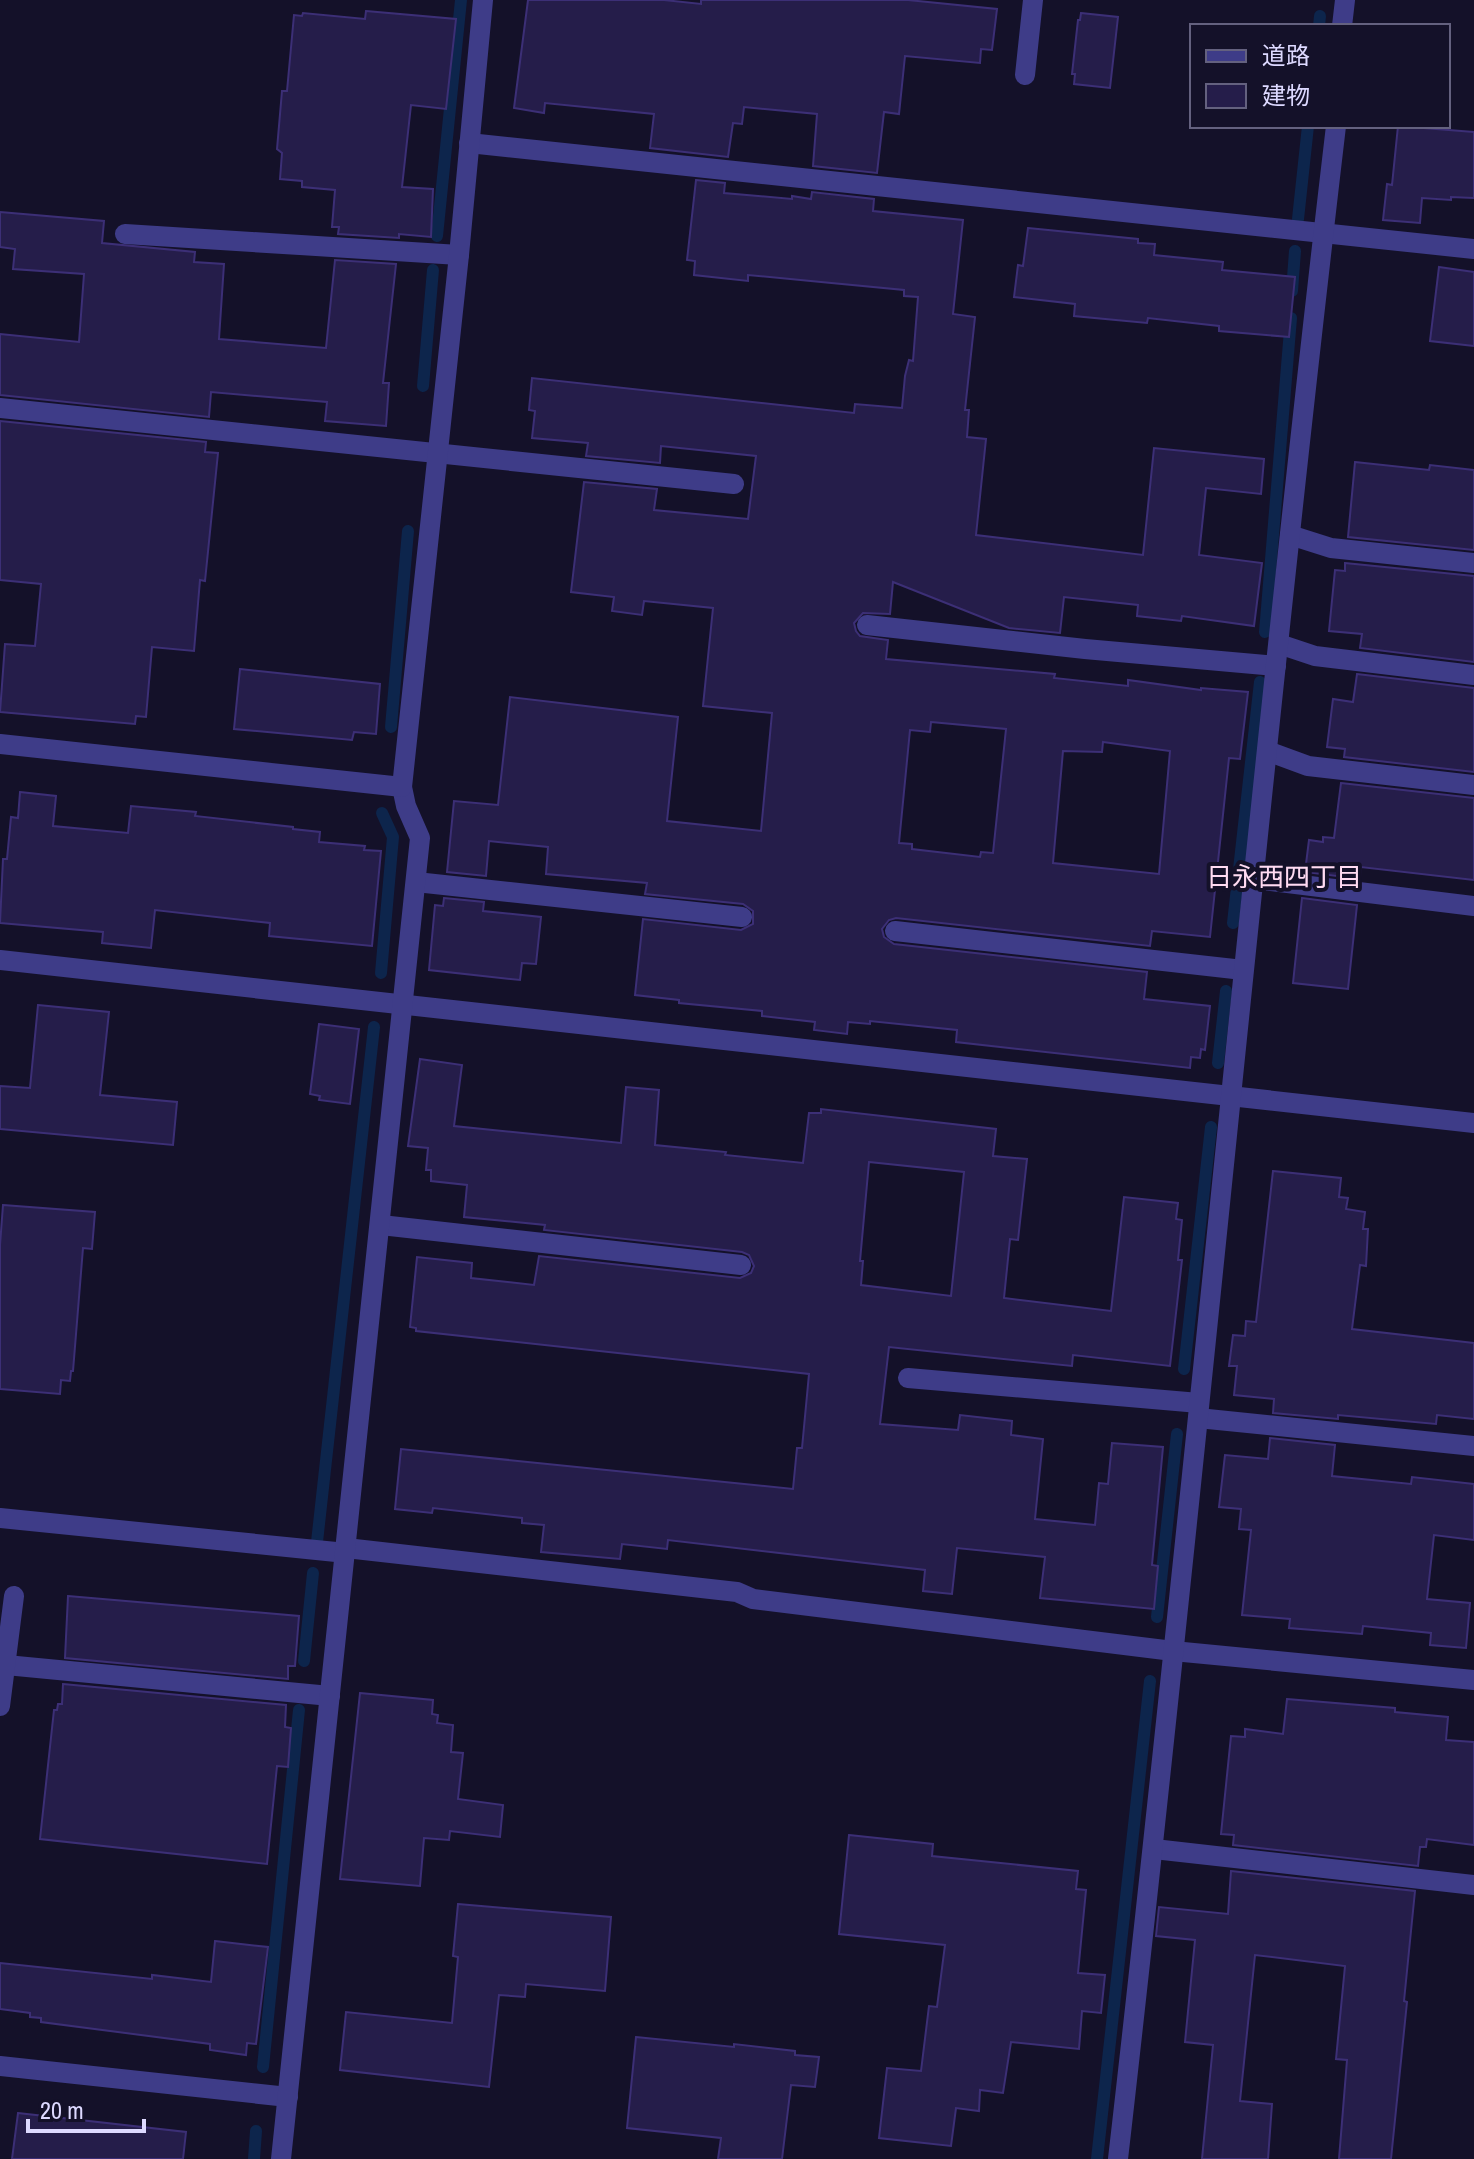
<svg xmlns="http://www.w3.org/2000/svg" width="1474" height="2159" font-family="'Archivo Narrow','Noto Sans JP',sans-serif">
	<rect width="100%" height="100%" fill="#141129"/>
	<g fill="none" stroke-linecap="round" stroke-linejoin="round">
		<g stroke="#0d254c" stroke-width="12">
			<path d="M1319 26 1320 16"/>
			<path d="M1298 219 1308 126"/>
			<path d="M437 236 461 0"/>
			<path d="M1292 291 1295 251"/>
			<path d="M423 386 433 270"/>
			<path d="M1265 632 1291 318"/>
			<path d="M391 727 408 531"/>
			<path d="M1233 923 1260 682"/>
			<path d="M381 973 393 837 382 813"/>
			<path d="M1218 1063 1226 991"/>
			<path d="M1184 1369 1211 1127"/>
			<path d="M317 1542 374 1027"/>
			<path d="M1157 1617 1177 1434"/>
			<path d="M304 1661 313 1573"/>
			<path d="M263 2067 299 1710"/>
			<path d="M254 2159 256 2131"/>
			<path d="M1097 2159 1150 1681"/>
		</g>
	</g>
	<g fill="#251d4a" stroke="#3c2f76" stroke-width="2" fill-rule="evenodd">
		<path d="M528 0H664L701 4V0H908L997 9 992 50 981 49 980 63 905 56 899 114 884 112 877 173 813 166 817 114 744 107 742 124 733 123 728 157 650 148 654 114 545 103 544 113 514 108Z"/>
		<path d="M366 11 456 19 446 109 411 105 402 187 433 189 431 237 399 234V238L338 234 339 227H332L335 190 302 187V181L280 179 282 153 277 149 282 91H287L294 15 302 16 303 13 365 19Z"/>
		<path d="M1081 13 1118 17 1110 88 1074 84 1075 74H1072L1078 20H1080Z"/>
		<path d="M1398 126 1474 132V198L1451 197V200L1422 198 1420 223 1383 220 1387 184 1392 185Z"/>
		<path d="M696 180 725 183 724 193 792 199V196L811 199 812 192 874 199 873 211 963 220 953 314 975 317 965 410H969L967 437 986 439 976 535 1143 555 1154 448 1264 459 1261 494 1206 488 1199 555 1262 563 1254 626 1182 616 1181 621 1137 616 1138 605 1064 597 1060 633 1009 628 893 582 890 614 863 613 854 623 856 631 860 636 888 640 886 659 1055 674 1054 678 1128 686V680L1201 690V688L1248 692 1240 759 1229 758 1210 937 1152 931 1150 946 896 918 889 920 882 929 884 937 894 944 1147 972 1144 999 1210 1006 1205 1050 1201 1049 1200 1058 1191 1057 1190 1068 956 1042 957 1030 870 1021V1024L848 1022 847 1034 814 1030 815 1022 762 1016V1011L679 1003V1000L635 995 643 919 741 930 753 924V911L743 904 645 894 647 883 546 874 548 847 489 841 486 876 447 872 454 801 498 805 510 697 678 717 667 821 761 831 772 713 703 706 713 608 644 601 642 615 612 611 614 597 571 592 584 482 657 489 654 510 748 519 756 456 661 446 660 463 586 456 588 443 532 438 535 411 529 410 532 378 854 413 855 404 902 408 905 376 909 360 913 361 918 297 904 296V290L821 282 748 275V281L694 275 695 261 687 260ZM931 722 1006 729 993 853 981 852 980 857 912 849V844L899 843 910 730 930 732ZM1103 742 1170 751 1159 874 1053 863 1063 751 1102 752Z"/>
		<path d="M0 212 104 221 102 243 195 252 194 262 224 264 219 339 326 348 335 260 396 264 383 383H389L386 426 325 421 327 402 211 392 209 417 0 395V334L79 342 84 274 13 269 15 249 0 247Z"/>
		<path d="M1028 228 1138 239V243L1155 244 1154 255 1223 262 1222 270 1295 277 1289 337 1219 331V326L1148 318 1147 323 1074 316 1075 304 1014 297 1018 265 1023 266Z"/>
		<path d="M1439 267 1474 272V346L1430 341Z"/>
		<path d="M0 421 206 442 205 452 218 453 205 581 200 580 194 651 152 647 146 717 136 716 135 724 0 712 5 644 35 646 41 584 0 580Z"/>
		<path d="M1355 462 1429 470 1430 465 1474 470V550L1348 537Z"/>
		<path d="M1345 563 1474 576V662L1360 648 1362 634 1329 631 1335 570 1345 571Z"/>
		<path d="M240 669 380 684 376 734 354 732 352 740 234 729Z"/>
		<path d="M1357 674 1474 688V772L1344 757 1345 749 1327 747 1333 699 1353 702Z"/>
		<path d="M1341 783 1474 798V880L1361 867 1360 879 1305 872 1309 840 1323 842V837L1334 838Z"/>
		<path d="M20 792 56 796 53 826 128 833 131 806 196 812 195 816 293 827V829L320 832 319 842 365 846 364 850 381 851 372 946 269 936 270 923 155 910 151 948 102 943 103 932 0 923 3 859H7L11 817 18 818Z"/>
		<path d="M444 898 484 902 483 911 541 917 536 964 522 963 520 980 429 970 435 905 443 906Z"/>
		<path d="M1302 898 1357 905 1348 989 1293 983Z"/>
		<path d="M38 1005 109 1012 100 1095 177 1102 173 1145 0 1129V1086L30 1088Z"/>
		<path d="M319 1024 359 1029 350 1104 319 1100 320 1096 310 1094Z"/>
		<path d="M420 1059 462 1065 454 1126 621 1143 626 1087 659 1090 655 1145 726 1152 725 1155 803 1163 809 1113H821V1109L996 1129 993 1156 1027 1159 1018 1240 1010 1239 1004 1298 1111 1311 1124 1197 1178 1203 1176 1219 1182 1220 1178 1260H1182L1170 1366 1073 1355 1072 1366 889 1347 880 1424 958 1430 960 1415 1012 1421 1011 1435 1043 1439 1035 1519 1095 1525 1099 1483 1108 1484 1112 1443 1163 1447 1152 1565 1158 1566 1154 1609 1040 1598 1045 1557 957 1548 952 1594 923 1591 925 1570 668 1540 667 1549 622 1544 620 1559 541 1552 544 1525 522 1523V1518L433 1508 432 1513 395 1509 401 1449 793 1489 797 1448H802L809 1374 416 1331V1328L410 1327 417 1257 472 1263 471 1278 534 1285 539 1256 740 1278 751 1273 754 1266 749 1255 742 1252 544 1230 545 1225 464 1217 467 1185 431 1181V1170H426L428 1148 408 1146ZM869 1162 964 1172 951 1296 861 1285 863 1261H860Z"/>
		<path d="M1273 1171 1341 1178 1339 1197 1348 1198 1346 1209 1365 1212 1363 1229H1368L1366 1266 1360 1265 1352 1329 1474 1343V1419L1437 1415 1436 1424 1338 1415V1419L1273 1413 1274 1399 1234 1395 1237 1366H1229L1233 1335 1245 1336 1246 1321 1256 1322Z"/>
		<path d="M3 1205 95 1212 92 1249 83 1248 73 1371H71L70 1381 61 1380 60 1394 0 1389V1245Z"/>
		<path d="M1270 1438 1335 1445 1332 1476 1411 1484 1412 1477 1474 1484V1540L1434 1535 1427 1599 1470 1603 1466 1648 1430 1645 1431 1633 1363 1626 1362 1634 1289 1628 1290 1619 1242 1615 1251 1530 1239 1529 1241 1509 1219 1507 1225 1455 1268 1459Z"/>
		<path d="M68 1596 299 1616 295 1666H288V1679L65 1658Z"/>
		<path d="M63 1684 286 1705 285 1727 291 1728 288 1767 277 1766 267 1864 40 1839 54 1710H57L58 1704H62Z"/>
		<path d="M360 1693 433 1700 432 1714 438 1715 437 1723 453 1725 451 1752 463 1753 458 1799 503 1805 500 1837 450 1831 449 1840 424 1838 420 1886 340 1879Z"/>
		<path d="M1287 1699 1395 1708V1712L1448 1717 1446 1740 1474 1742V1845L1427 1839 1426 1847H1420L1418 1866 1233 1845 1234 1835 1221 1834 1231 1736 1245 1737V1729L1283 1734Z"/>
		<path d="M849 1835 933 1844 932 1856 1078 1871 1076 1889 1086 1890 1078 1973 1105 1975 1101 2013 1082 2011 1079 2049 1011 2042 1003 2093 980 2090 979 2111 956 2108 951 2146 879 2138 887 2068 921 2071 929 2006 937 2007 945 1945 839 1934Z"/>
		<path d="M1231 1871 1415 1891 1404 2001 1407 2002 1391 2159H1339L1347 2060 1336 2059 1345 1966 1255 1955 1240 2101 1272 2104 1268 2159H1202L1213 2045 1185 2042 1195 1940 1156 1936 1159 1907 1228 1914Z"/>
		<path d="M458 1904 611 1917 605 1991 526 1984 525 1997 499 1995 489 2087 340 2070 346 2012 452 2023 458 1957 453 1956Z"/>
		<path d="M215 1941 268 1947 256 2044 247 2043 246 2055 210 2050V2044L41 2022V2018L30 2017V2013L0 2009V1963L152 1979V1975L211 1982Z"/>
		<path d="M636 2037 734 2047V2044L795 2051V2055L819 2057 815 2087 791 2085 782 2159H718L721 2138 627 2128Z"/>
		<path d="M18 2113 186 2132 183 2159H12Z"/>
	</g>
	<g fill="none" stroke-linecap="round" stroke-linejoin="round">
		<g stroke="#3e3c88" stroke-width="20">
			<path d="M1342 26 1345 0"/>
			<path d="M1025 75 1033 0"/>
			<path d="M469 143 1474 249"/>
			<path d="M125 234 459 255"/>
			<path d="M0 408 734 484"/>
			<path d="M1290 535 1331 548 1474 563"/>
			<path d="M867 625 1085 649 1276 666"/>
			<path d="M1279 644 1315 656 1474 675"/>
			<path d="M1267 751 1308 766 1474 785"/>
			<path d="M1254 879 1474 906"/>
			<path d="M416 882 742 917"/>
			<path d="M895 931 1243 970"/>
			<path d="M0 960 1474 1123"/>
			<path d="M381 1225 741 1265"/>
			<path d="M908 1378 1199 1403"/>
			<path d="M1198 1418 1474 1446"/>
			<path d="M0 1518 346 1553"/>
			<path d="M346 1548 737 1592 753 1599 1173 1651 1474 1680"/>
			<path d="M6 1665 330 1696"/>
			<path d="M0 1706 14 1596"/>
			<path d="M1154 1849 1474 1885"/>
			<path d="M0 2066 288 2097"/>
			<path d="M281 2159 420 838 406 806 402 787"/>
			<path d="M1118 2159C1196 1482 1256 803 1336 126"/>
		</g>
		<path stroke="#3e3c88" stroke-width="20" d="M0 744 402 787 459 255 483 0"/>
	</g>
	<g text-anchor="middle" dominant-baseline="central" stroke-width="8" stroke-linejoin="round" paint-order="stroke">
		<g font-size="26" fill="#ffdbf2" stroke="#141129">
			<text x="1284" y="876">日永西四丁目</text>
		</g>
	</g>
	<rect x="1190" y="24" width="260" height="104" fill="#141129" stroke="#64617f" stroke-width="2"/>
	<rect x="1206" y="50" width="40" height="12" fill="#3e3c88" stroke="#64617f" stroke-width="2"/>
	<text x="1262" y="64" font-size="24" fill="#ddd9ff">道路</text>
	<rect x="1206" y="84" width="40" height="24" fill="#251d4a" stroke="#64617f" stroke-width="2"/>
	<text x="1262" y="104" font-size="24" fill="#ddd9ff">建物</text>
	<path d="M28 2119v12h116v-12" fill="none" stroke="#ddd9ff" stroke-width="4"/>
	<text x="40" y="2119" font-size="24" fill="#ddd9ff" stroke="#141129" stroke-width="6" paint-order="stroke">20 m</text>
</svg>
